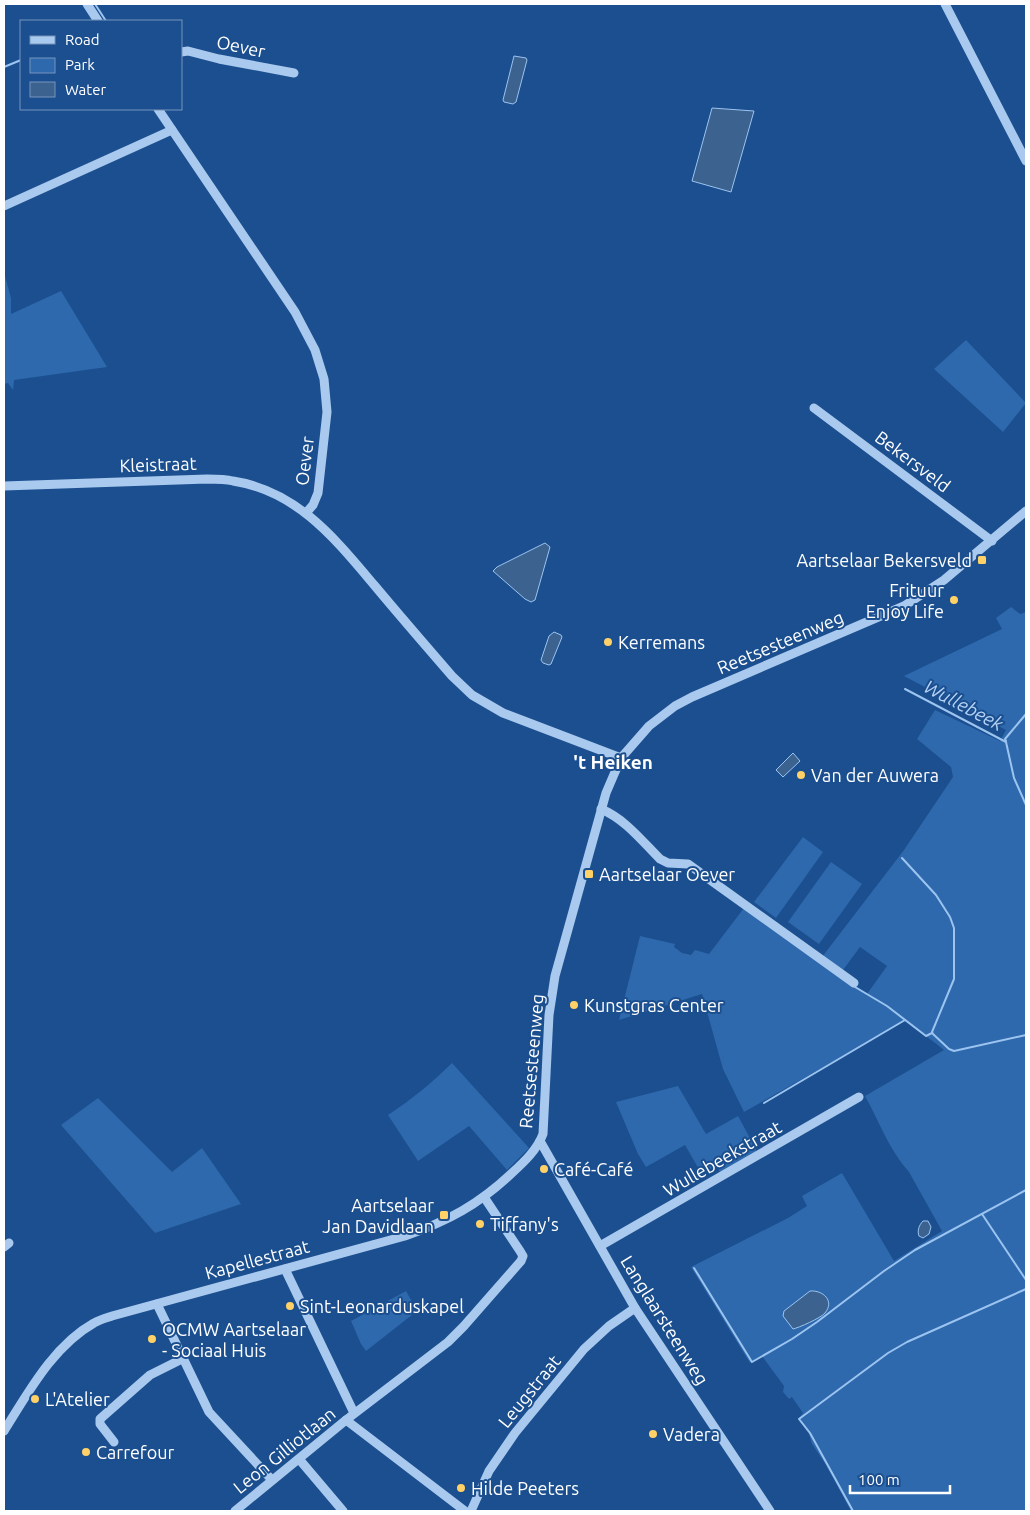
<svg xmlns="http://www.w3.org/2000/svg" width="1030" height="1515" font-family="Ubuntu,sans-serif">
	<rect width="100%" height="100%" fill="#1b4f8f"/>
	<g fill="#2e69ad" fill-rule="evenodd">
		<path d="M4 273 11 298V314L61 291 107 367 14 380 13 390 8 383 4 384Z"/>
		<path d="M966 340 1026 403 1003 432 934 369Z"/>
		<path d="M1011 607 1020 614 1026 612V1511H851L826 1465 812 1444 809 1434 798 1419 803 1413 792 1397 789 1399 783 1392 784 1386 762 1356 750 1363 691 1267 788 1218 807 1206 802 1196 842 1173 894 1261 942 1231 909 1172C889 1150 879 1121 865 1096L944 1050C931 1039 918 1031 905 1021L744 1112 723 1069 702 994 619 1020 640 936 675 944 674 947 682 953 691 955 695 950 709 954 747 904 822 957 904 850 953 777 951 767 917 739 935 710 1000 741 1006 730 904 676 1002 629 996 618ZM860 947 887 966 867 994 840 974Z"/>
		<path d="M803 837 823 852 776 918 754 902Z"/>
		<path d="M831 862 862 884 819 944 788 922Z"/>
		<path d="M452 1063 529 1148 507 1170 469 1126 418 1161 388 1115C412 1099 432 1083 452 1063Z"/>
		<path d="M678 1086 706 1134 738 1116 756 1149V1153L721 1175 717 1166 703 1173 700 1171 685 1145 646 1167 638 1154 616 1102Z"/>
		<path d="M98 1098 172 1172 202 1148 241 1204 155 1233 61 1125Z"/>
		<path d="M406 1291 417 1311 366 1351 361 1344 351 1321Z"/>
	</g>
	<g fill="#3c6290" stroke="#9cc4f0">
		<path d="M514 56 526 58 527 60 516 102 513 104 504 102 503 100Z"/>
		<path d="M712 108 754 111 731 192 692 181Z"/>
		<path d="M545 543 550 547 535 600 531 602 525 599 493 571 497 567Z"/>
		<path d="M554 632 561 635 562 637 551 664 549 665 543 663 541 660 549 636Z"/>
		<path d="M793 753 800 761 783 777 776 770Z"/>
		<path d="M923 1221H928L931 1227 929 1234 923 1238 919 1236C917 1231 919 1225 923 1221Z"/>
		<path d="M810 1291C823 1290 835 1301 825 1313 821 1318 798 1328 793 1329L783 1316 784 1311Z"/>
	</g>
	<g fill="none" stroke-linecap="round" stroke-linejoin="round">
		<g stroke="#9cc4f0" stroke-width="2">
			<path d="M95 4 106 21"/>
			<path d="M4 67 21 60"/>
			<path d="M905 689 1006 742 1014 778 1026 805"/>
			<path d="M1006 741 1005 739 1026 714"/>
			<path d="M902 858 936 895 950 917 954 928V979L932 1032 933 1034 949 1049 954 1051 1026 1035"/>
			<path d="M855 987 887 1006 926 1036 932 1033"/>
			<path d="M764 1103 905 1020"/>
			<path d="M982 1214 1026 1280"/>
			<path d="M694 1268 752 1362 792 1339 817 1322 884 1271 915 1250 1026 1190"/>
			<path d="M853 1511 810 1433 799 1419 888 1353 907 1342 1026 1289"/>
		</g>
		<g stroke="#a9c9ee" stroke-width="9">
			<path d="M87 4 98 21"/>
			<path d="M945 4 1026 161"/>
			<path d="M181 52 188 51 219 59 294 73"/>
			<path d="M158 109 295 312 315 350 324 379 327 412 318 493 313 505 306 513"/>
			<path d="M4 206 172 130"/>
			<path d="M814 408 992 541"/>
			<path d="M4 486 207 479C216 479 225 479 233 481 298 491 336 540 375 586 400 616 426 646 452 676L472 695 503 713 621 758"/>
			<path d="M601 809C625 819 642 841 660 859L668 863 688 864 854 983"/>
			<path d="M540 1141 635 1308 770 1511"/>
			<path d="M600 1246 859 1097"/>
			<path d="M4 1247 9 1243"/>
			<path d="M285 1269 354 1413"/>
			<path d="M157 1304 209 1412 272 1480"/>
			<path d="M346 1420 465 1511"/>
			<path d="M4 1431C28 1393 53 1346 94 1323 99 1320 106 1318 112 1316L405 1236C448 1221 478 1205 512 1173 524 1162 537 1150 543 1134L549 1015 555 976 606 793 621 758 649 726 675 706 692 697 904 606 944 580 1026 511"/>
			<path d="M114 1442 100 1424V1419L150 1375 182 1359"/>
			<path d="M299 1459 343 1511"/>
			<path d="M235 1511 346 1420 448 1342 464 1326 521 1261 523 1256 520 1251 484 1197"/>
			<path d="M471 1511 489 1471 515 1433 584 1349 609 1326 635 1308"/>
		</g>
	</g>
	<g fill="#ffd166" stroke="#1b4f8f" stroke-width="2">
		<rect x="977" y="555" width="10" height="10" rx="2.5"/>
		<circle cx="954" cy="600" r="5"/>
		<circle cx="608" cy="642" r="5"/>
		<circle cx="801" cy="775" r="5"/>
		<rect x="584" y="869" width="10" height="10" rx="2.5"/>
		<circle cx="574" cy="1005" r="5"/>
		<circle cx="544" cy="1169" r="5"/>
		<rect x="439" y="1210" width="10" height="10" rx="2.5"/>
		<circle cx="480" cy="1224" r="5"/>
		<circle cx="290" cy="1306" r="5"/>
		<circle cx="152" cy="1339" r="5"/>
		<circle cx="35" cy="1399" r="5"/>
		<circle cx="653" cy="1434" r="5"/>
		<circle cx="86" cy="1452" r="5"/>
		<circle cx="461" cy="1488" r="5"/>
	</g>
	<g text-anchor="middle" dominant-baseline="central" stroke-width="4" stroke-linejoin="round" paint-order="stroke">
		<g font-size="18" fill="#fff" stroke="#1b4f8f">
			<text transform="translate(241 46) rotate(12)">Oever</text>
			<text transform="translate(304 461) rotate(-83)">Oever</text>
			<text transform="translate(913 461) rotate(37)">Bekersveld</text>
			<text transform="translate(158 464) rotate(-2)">Kleistraat</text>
			<text transform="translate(780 642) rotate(-23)">Reetsesteenweg</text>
			<text transform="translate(531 1061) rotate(-85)">Reetsesteenweg</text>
			<text transform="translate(722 1158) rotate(-30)">Wullebeekstraat</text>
			<text transform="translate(257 1259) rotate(-15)">Kapellestraat</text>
			<text transform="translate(665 1320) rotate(58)">Langlaarsteenweg</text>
			<text transform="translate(529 1391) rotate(-51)">Leugstraat</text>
			<text transform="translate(284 1450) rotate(-39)">Leon Gilliotlaan</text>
		</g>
		<g font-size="18" fill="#fff" stroke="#1b4f8f" text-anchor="start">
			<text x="972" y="560" text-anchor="end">Aartselaar Bekersveld</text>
			<text x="944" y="590" text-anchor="end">Frituur<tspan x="944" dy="21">Enjoy Life</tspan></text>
			<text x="618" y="642">Kerremans</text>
			<text x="811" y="775">Van der Auwera</text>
			<text x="599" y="874">Aartselaar Oever</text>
			<text x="584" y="1005">Kunstgras Center</text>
			<text x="554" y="1169">Café-Café</text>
			<text x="434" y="1205" text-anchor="end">Aartselaar<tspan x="434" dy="21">Jan Davidlaan</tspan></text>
			<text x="490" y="1224">Tiffany's</text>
			<text x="300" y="1306">Sint-Leonarduskapel</text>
			<text x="162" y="1329">OCMW Aartselaar<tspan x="162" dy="21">- Sociaal Huis</tspan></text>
			<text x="45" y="1399">L'Atelier</text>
			<text x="663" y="1434">Vadera</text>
			<text x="96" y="1452">Carrefour</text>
			<text x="471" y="1488">Hilde Peeters</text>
		</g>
		<g font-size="19" font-style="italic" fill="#b5d3f5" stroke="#1b4f8f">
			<text transform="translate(964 705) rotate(28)">Wullebeek</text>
		</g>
		<g font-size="19" font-weight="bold" fill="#fff" stroke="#1b4f8f">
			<text x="613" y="762">'t Heiken</text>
		</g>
	</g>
	<rect width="1030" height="1515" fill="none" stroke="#ffffff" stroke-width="10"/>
	<rect x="20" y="20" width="162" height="90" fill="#1b4f8f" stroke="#7695bc"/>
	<rect x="30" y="36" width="25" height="8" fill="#a9c9ee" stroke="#7695bc"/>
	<text x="65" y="45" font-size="15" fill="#ffffff">Road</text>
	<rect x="30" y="58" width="25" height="15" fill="#2e69ad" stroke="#7695bc"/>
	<text x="65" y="70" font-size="15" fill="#ffffff">Park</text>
	<rect x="30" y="82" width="25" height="15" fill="#3c6290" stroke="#7695bc"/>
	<text x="65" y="95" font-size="15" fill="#ffffff">Water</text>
	<path d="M850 1485v8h100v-8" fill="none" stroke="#ffffff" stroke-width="2.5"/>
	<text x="858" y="1485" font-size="15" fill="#ffffff" stroke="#1b4f8f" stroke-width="4" paint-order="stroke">100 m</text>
</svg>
